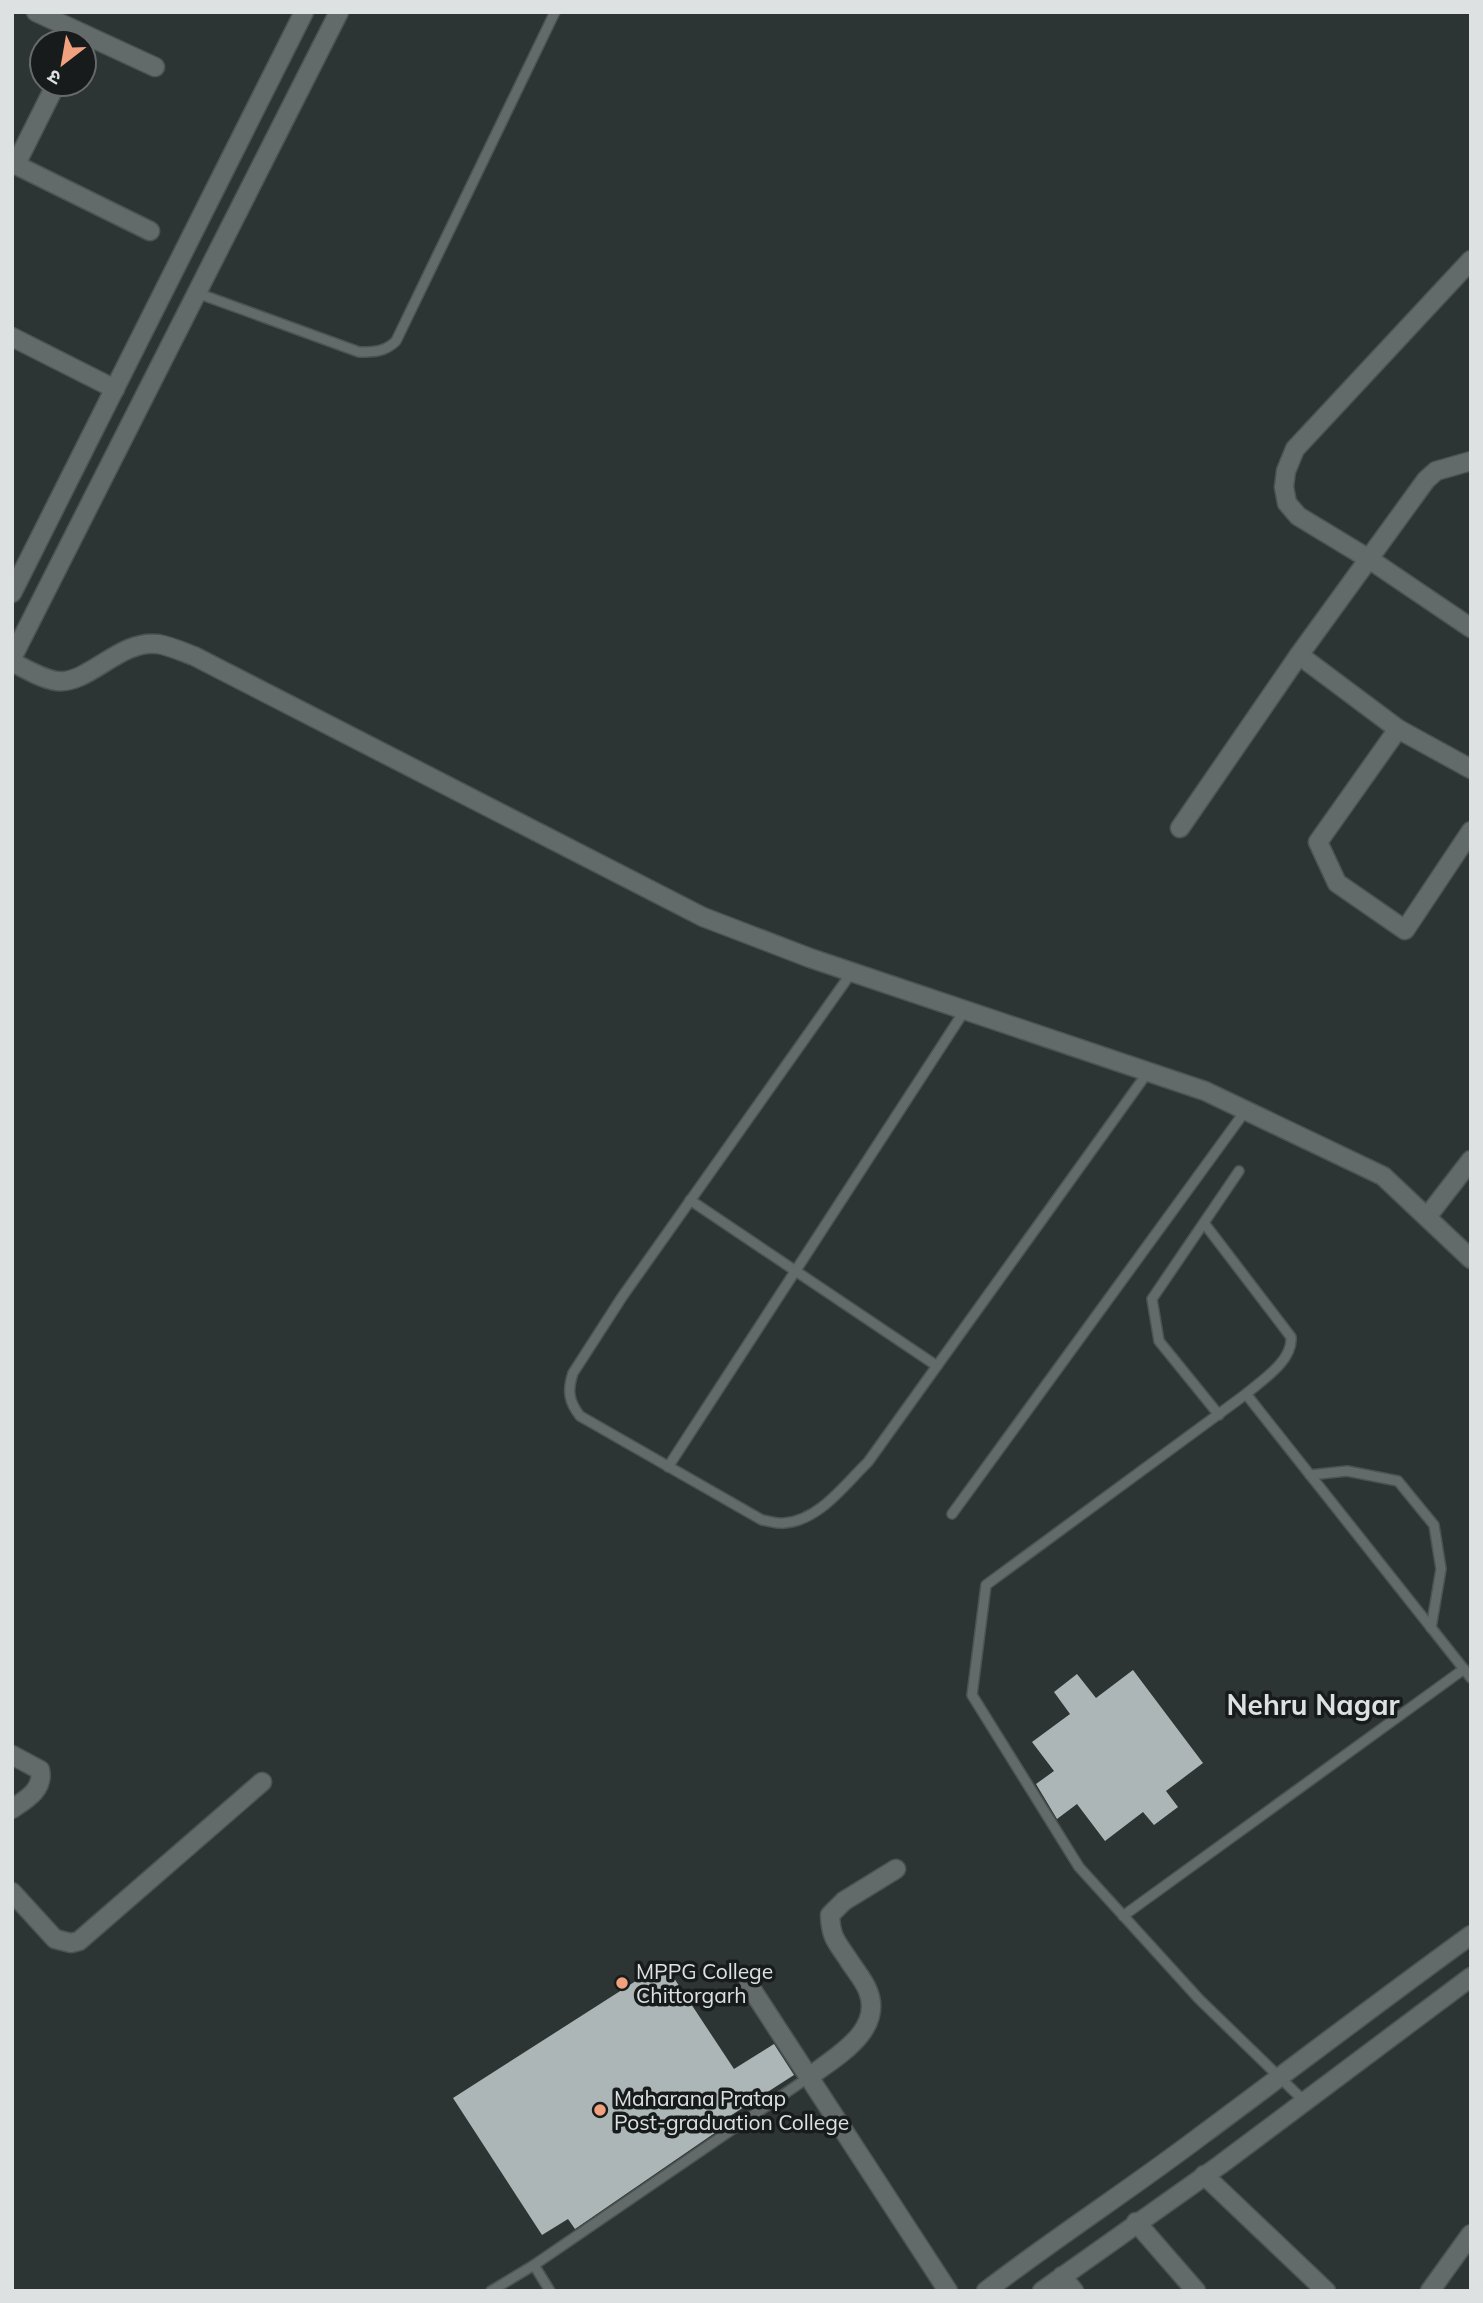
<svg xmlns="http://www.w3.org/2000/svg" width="1483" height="2303" font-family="Mulish,'Noto Sans Devanagari',sans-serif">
	<rect width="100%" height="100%" fill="#2d3434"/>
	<g fill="#adb6b6">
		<path d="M1133 1670 1203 1763 1166 1791 1178 1807 1154 1825 1143 1812 1105 1841 1077 1804 1057 1819 1036 1784 1054 1771 1032 1742 1070 1714 1054 1692 1077 1674 1096 1698Z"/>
		<path d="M664 1963 734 2069 774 2044 794 2075 719 2123 722 2128 575 2229 568 2219 542 2235 453 2098Z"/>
	</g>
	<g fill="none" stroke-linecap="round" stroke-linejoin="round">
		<defs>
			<g id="service">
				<path d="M197 293 359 352C374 352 385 352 396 341L555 12"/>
				<path d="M852 972 622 1297 573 1373C567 1391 569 1402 580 1416L762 1520C769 1521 777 1524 784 1523 819 1521 845 1484 868 1462L1148 1072"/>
				<path d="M690 1200 937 1366"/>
				<path d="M1204 1223 1291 1337C1293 1361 1262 1380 1246 1394"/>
				<path d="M1219 1415 1159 1341 1152 1299 1239 1171"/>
				<path d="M668 1467 965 1010"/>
				<path d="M1310 1475 1347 1471 1398 1481 1434 1525 1441 1569 1431 1628"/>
				<path d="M952 1514 1246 1110"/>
				<path d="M1123 1916 1464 1669"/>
				<path d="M1303 2100 1199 1999 1079 1867 972 1695 986 1585 1246 1394 1471 1678"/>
				<path d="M534 2265 809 2077"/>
				<path d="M491 2291 534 2265 550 2291"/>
			</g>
			<g id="minor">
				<path d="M36 12 155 67"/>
				<path d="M12 163 150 231"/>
				<path d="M16 164 56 84"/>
				<path d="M1471 260 1295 449 1286 471 1284 487 1287 503 1298 516 1369 559 1471 628"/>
				<path d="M12 337 115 389"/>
				<path d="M1299 655 1398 729 1318 842 1337 883 1405 930 1471 831"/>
				<path d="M1398 729 1471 769"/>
				<path d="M1180 828 1299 655 1426 480 1436 471 1471 461"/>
				<path d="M1427 1217 1471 1160"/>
				<path d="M12 1755 40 1770C44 1789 27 1799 12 1809"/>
				<path d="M12 1892 55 1939 71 1943 79 1941 262 1782"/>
				<path d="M749 1985 948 2291"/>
				<path d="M809 2077C835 2057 884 2031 868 1991 864 1980 854 1969 848 1959 836 1941 831 1938 830 1915L844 1901 896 1869"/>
				<path d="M1204 2175 1326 2291"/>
				<path d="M1136 2222 1196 2291"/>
				<path d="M1062 2276 1074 2291"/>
				<path d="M1430 2291 1471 2234"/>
			</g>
			<path id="tertiary" d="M12 662C26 669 42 679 57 681 88 685 120 639 158 644 170 646 183 652 194 656L703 917 810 958 1205 1091 1383 1176 1471 1259"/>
			<g id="secondary">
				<path d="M12 593 304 12"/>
				<path d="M12 658 339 12"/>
				<path d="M986 2291C1056 2237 1131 2189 1202 2135 1291 2069 1380 2001 1471 1935"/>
				<path d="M1042 2291 1220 2165 1471 1977"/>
			</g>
		</defs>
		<use href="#service" stroke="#4d5252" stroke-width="12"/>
		<use href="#minor" stroke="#4d5252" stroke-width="21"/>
		<use href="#tertiary" stroke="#4d5252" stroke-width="21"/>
		<use href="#secondary" stroke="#4d5252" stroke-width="21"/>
		<use href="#service" stroke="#636a6a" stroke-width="9"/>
		<use href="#minor" stroke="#636a6a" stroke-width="18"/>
		<use href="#tertiary" stroke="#636a6a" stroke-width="18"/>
		<use href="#secondary" stroke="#636a6a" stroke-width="18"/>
	</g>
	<g fill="#f1a17d" stroke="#181b1b" stroke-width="2.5">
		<circle cx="622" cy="1983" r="7"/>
		<circle cx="600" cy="2110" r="7"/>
	</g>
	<g text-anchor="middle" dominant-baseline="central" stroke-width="7" stroke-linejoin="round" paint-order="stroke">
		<g font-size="21" fill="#dde1e1" stroke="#181b1b" text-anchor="start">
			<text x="636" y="1971">MPPG College<tspan x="636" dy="24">Chittorgarh</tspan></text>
			<text x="614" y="2098">Maharana Pratap<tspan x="614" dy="24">Post-graduation College</tspan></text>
		</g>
		<g font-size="28" font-weight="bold" fill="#dde1e1" stroke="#181b1b">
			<text x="1313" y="1704">Nehru Nagar</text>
		</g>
	</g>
	<rect width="1483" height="2303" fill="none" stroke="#dde1e1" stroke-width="28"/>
	<g transform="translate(63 63) rotate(211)"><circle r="33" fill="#181b1b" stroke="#676a6a" stroke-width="2"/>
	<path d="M0-5L12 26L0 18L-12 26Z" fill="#f1a17d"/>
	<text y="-10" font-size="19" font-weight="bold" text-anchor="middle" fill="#dde1e1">उ</text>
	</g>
</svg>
